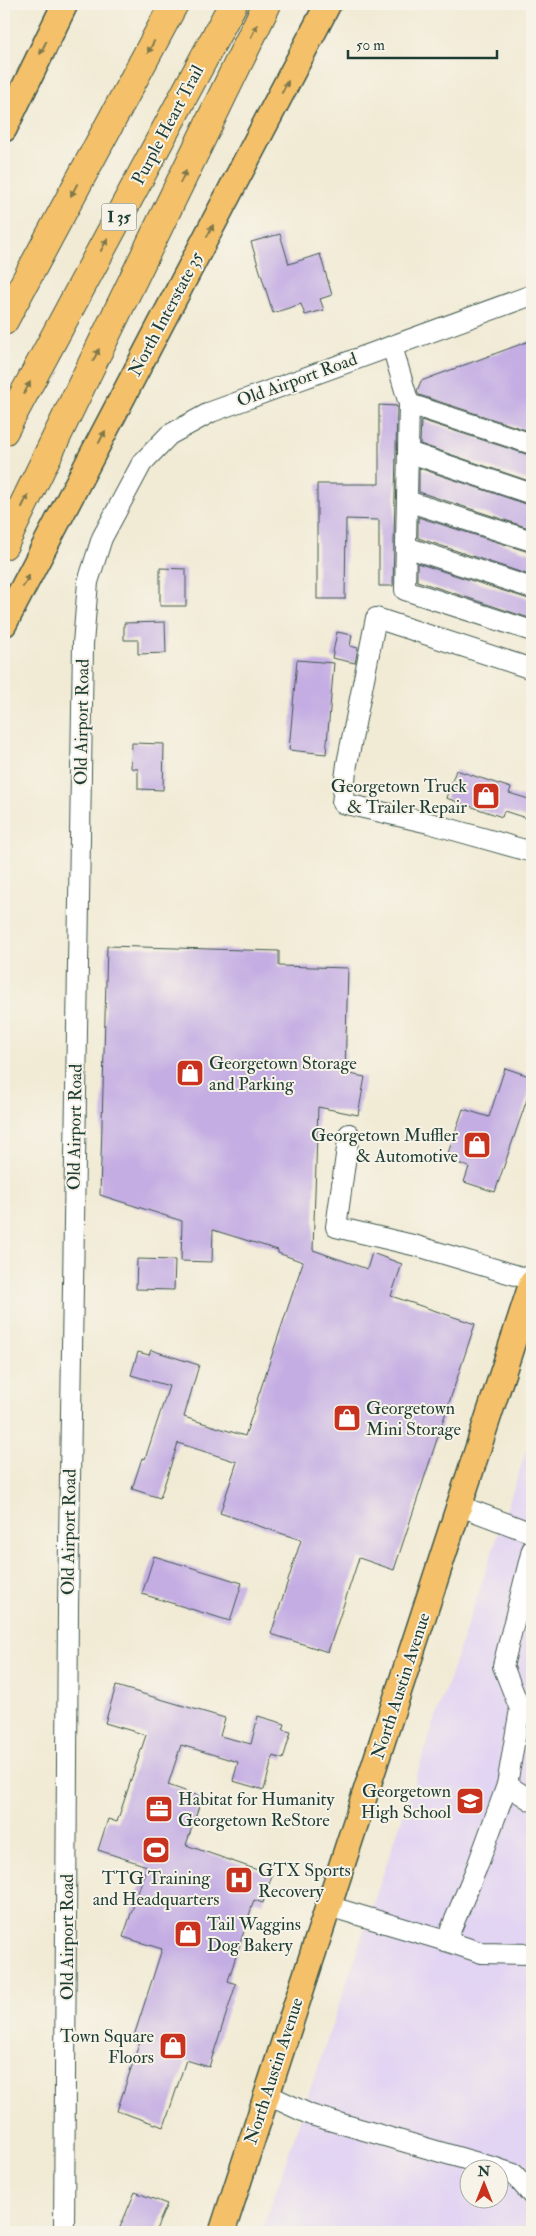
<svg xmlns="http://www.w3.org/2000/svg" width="536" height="2236" font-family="'IM FELL Double Pica',serif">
	<rect width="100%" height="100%" fill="#f7f3e8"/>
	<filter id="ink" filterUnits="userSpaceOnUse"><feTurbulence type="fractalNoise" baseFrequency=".02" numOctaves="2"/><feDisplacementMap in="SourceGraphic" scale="10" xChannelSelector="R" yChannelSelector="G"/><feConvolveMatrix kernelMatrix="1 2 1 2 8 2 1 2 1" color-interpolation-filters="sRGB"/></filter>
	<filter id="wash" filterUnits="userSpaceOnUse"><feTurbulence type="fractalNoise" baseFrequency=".0096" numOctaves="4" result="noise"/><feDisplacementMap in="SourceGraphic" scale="20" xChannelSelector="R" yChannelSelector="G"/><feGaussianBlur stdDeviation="1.12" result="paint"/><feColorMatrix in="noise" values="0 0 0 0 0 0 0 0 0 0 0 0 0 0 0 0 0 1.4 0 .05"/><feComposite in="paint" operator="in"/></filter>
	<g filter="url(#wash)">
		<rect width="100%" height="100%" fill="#f1ebd5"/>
		<path fill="#e2d4f3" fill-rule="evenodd" d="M532 1434V2232H262ZM468 2168H498V2198H468Z"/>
		<g id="blocks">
			<g fill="#c4ade3">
				<path d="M280 234 289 264 320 254 332 295 320 299 324 310 305 315 301 304 273 313 251 242Z"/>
				<path d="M532 340V432L419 395 417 391 421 381Z"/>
				<path d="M379 405 397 406 393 586H379V520L346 519 345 599H317V484H379Z"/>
				<path d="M421 420 532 456V482L420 444Z"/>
				<path d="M419 468 532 506V529L419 492Z"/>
				<path d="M418 517 532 553V576L418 538Z"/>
				<path d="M417 563 532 600V619L417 581Z"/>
				<path d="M160 568 186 569V606H160Z"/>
				<path d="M165 622 166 653 138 654V640H124V623Z"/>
				<path d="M337 632 352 635 350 646 358 648 355 663 332 658Z"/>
				<path d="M297 660 334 663 326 754 289 750Z"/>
				<path d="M132 743 164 744 163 790 138 789V769L131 768Z"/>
				<path d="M456 770 511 788 509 793 532 800V820L504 811 502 817 446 798Z"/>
				<path d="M107 946 279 951V966L348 968 345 1073 365 1077 358 1115 318 1107 313 1250 367 1269 372 1253 402 1264 391 1296 475 1324 394 1570 359 1558 328 1652 271 1634 301 1540 220 1513 237 1462 178 1443 160 1498 132 1489 142 1458 145 1459 169 1386 131 1375 138 1352 149 1355 151 1350 199 1365 184 1417 245 1436 303 1262 278 1253V1250L213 1230 212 1262 181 1261 182 1221 100 1195Z"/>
				<path d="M505 1068 532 1077V1085L495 1192 464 1182 469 1167 446 1159 463 1109 489 1117Z"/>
				<path d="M137 1259 175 1260 174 1290 136 1289Z"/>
				<path d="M154 1556 242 1583 230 1621 142 1594Z"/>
				<path d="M116 1686 225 1718 220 1736 251 1744 258 1716 285 1724 283 1730 291 1732 283 1759 273 1756 264 1790 233 1781 238 1762 181 1745 168 1785 202 1797 186 1845 272 1875 263 1903 254 1900 228 1981 236 1984 209 2067 186 2060 164 2127 117 2111 140 2041 133 2039 162 1949 123 1937 147 1866 98 1850 108 1819 117 1822 146 1735 105 1723Z"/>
				<path d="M135 2192 167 2204 155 2232H118Z"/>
			</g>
		</g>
	</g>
	<g filter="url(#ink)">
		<use href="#blocks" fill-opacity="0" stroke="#3e574c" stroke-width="1"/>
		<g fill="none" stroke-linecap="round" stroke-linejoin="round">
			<defs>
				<g id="minor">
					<path d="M392 346 409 404 405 590 532 631"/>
					<path d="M409 404 532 444"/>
					<path d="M408 452 532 494"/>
					<path d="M407 501 532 541"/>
					<path d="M406 547 532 588"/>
					<path d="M532 669 376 618 347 764 342 803 429 823 532 852"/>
					<path d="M349 1134 336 1227 417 1246 532 1280"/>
					<path d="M460 1506 532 1533"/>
					<path d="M532 1550 503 1666 520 1709 507 1785 477 1867 446 1941 482 1953 532 1954"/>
					<path d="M507 1785 532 1801"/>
					<path d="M328 1906 446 1941"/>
					<path d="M266 2094 311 2115 496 2168"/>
					<path d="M498 2169 514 2174 532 2195"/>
					<path d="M64 2232 68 1607 83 644 88 582 102 538 142 463 169 435 211 412 532 295"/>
				</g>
				<g id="major">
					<path d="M4 129 65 4"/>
					<path d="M4 624 328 4"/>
					<path d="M222 2232 532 1283"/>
				</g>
				<g id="highway">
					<path d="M4 321 174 4"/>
					<path d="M4 431 233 4"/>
					<path d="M4 545 267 4"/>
				</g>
			</defs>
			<use href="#minor" stroke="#3e574c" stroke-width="22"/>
			<use href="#major" stroke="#3e574c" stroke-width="28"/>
			<use href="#highway" stroke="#3e574c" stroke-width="30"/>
			<use href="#minor" stroke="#fff" stroke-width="20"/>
			<use href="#major" stroke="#f4c16a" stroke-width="25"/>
			<use href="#highway" stroke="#f4c16a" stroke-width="28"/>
		</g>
		<defs><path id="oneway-solid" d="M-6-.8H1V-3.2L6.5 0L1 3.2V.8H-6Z" transform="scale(1.25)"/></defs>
		<g fill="#7f784c">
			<use href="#oneway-solid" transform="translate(254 31) rotate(-64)"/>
			<use href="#oneway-solid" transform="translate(151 47) rotate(118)"/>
			<use href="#oneway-solid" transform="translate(43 48) rotate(116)"/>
			<use href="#oneway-solid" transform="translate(285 87) rotate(-62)"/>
			<use href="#oneway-solid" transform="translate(183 177) rotate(-64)"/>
			<use href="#oneway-solid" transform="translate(74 190) rotate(118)"/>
			<use href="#oneway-solid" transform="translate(210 231) rotate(-62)"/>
			<use href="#oneway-solid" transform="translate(104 245) rotate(-62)"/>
			<use href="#oneway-solid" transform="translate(96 355) rotate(-64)"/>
			<use href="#oneway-solid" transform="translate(27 388) rotate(-62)"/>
			<use href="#oneway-solid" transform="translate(102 437) rotate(-62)"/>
			<use href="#oneway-solid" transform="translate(25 501) rotate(-64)"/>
			<use href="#oneway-solid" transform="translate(26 581) rotate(-62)"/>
		</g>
	</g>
	<defs>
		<symbol id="shop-square" viewBox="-11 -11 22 22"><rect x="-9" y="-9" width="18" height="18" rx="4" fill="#c8321e" stroke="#f7f3e8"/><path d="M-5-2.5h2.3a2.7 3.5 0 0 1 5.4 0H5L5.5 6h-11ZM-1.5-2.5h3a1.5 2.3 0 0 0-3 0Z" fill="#fff"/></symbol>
		<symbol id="school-square" viewBox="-11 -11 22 22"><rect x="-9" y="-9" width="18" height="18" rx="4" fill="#c8321e" stroke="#f7f3e8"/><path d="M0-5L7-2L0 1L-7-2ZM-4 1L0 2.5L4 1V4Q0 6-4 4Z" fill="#fff"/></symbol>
		<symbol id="office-square" viewBox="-11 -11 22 22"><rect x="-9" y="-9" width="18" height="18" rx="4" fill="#c8321e" stroke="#f7f3e8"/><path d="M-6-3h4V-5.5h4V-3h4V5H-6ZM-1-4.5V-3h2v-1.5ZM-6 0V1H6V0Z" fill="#fff"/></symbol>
		<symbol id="stadium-square" viewBox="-11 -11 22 22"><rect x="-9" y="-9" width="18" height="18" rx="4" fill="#c8321e" stroke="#f7f3e8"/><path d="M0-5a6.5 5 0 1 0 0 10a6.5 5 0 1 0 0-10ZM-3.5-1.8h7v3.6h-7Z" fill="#fff"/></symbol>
		<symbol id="hospital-square" viewBox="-11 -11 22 22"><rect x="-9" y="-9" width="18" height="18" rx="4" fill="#c8321e" stroke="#f7f3e8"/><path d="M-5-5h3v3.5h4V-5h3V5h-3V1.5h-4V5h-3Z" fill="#fff"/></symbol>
	</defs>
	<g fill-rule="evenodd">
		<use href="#shop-square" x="470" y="780" width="32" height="32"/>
		<use href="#shop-square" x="174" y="1057" width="32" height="32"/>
		<use href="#shop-square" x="461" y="1129" width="32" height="32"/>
		<use href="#shop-square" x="331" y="1402" width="32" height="32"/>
		<use href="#school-square" x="454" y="1785" width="32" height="32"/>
		<use href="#office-square" x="143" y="1793" width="32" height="32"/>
		<use href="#stadium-square" x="140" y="1834" width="32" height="32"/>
		<use href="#hospital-square" x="223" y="1864" width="32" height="32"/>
		<use href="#shop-square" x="172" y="1918" width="32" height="32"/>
		<use href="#shop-square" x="157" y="2030" width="32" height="32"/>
	</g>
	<g text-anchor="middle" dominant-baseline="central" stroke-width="4" stroke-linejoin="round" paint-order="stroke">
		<rect fill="#f7f3e8" stroke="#60746a" stroke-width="1" x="101.5" y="203.5" width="35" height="27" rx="4"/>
		<g font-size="16" font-weight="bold" fill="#1f3d34">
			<text x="119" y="217">I 35</text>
		</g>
		<g font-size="18" fill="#1f3d34" stroke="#f7f3e8">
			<text transform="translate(168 125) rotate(-62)">Purple Heart Trail</text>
			<text transform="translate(166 314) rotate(-62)">North Interstate 35</text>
			<text transform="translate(297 380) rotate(-20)">Old Airport Road</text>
			<text transform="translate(82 722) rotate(-89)">Old Airport Road</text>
			<text transform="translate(75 1127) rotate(-89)">Old Airport Road</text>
			<text transform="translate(69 1532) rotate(-89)">Old Airport Road</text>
			<text transform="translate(401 1686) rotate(-72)">North Austin Avenue</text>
			<text transform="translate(67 1937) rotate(-90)">Old Airport Road</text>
			<text transform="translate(274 2071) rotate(-72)">North Austin Avenue</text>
		</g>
		<g font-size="18" fill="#1f3d34" stroke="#f7f3e8" text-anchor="start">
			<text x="467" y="786" text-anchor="end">Georgetown Truck<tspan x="467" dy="21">&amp; Trailer Repair</tspan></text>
			<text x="209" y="1063">Georgetown Storage<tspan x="209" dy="21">and Parking</tspan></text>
			<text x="458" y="1135" text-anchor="end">Georgetown Muffler<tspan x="458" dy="21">&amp; Automotive</tspan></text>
			<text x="366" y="1408">Georgetown<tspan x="366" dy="21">Mini Storage</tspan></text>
			<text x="451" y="1791" text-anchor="end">Georgetown<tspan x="451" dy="21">High School</tspan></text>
			<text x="178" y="1799">Habitat for Humanity<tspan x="178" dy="21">Georgetown ReStore</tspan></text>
			<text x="258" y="1870">GTX Sports<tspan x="258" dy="21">Recovery</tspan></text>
			<text x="156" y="1878" text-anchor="middle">TTG Training<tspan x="156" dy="21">and Headquarters</tspan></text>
			<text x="207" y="1924">Tail Waggins<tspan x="207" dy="21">Dog Bakery</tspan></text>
			<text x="154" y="2036" text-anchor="end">Town Square<tspan x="154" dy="21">Floors</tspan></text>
		</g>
	</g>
	<rect width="536" height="2236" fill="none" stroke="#f7f3e8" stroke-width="20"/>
	<g transform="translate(484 2184)"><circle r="24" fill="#f7f3e8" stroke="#a1aaa0"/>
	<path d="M0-4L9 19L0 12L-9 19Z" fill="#c8321e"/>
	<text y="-8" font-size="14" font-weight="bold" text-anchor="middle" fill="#1f3d34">N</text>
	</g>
	<path d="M348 50v8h149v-8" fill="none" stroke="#1f3d34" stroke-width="2.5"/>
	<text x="356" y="50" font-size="15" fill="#1f3d34" stroke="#f7f3e8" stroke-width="4" paint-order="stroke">50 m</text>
</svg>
